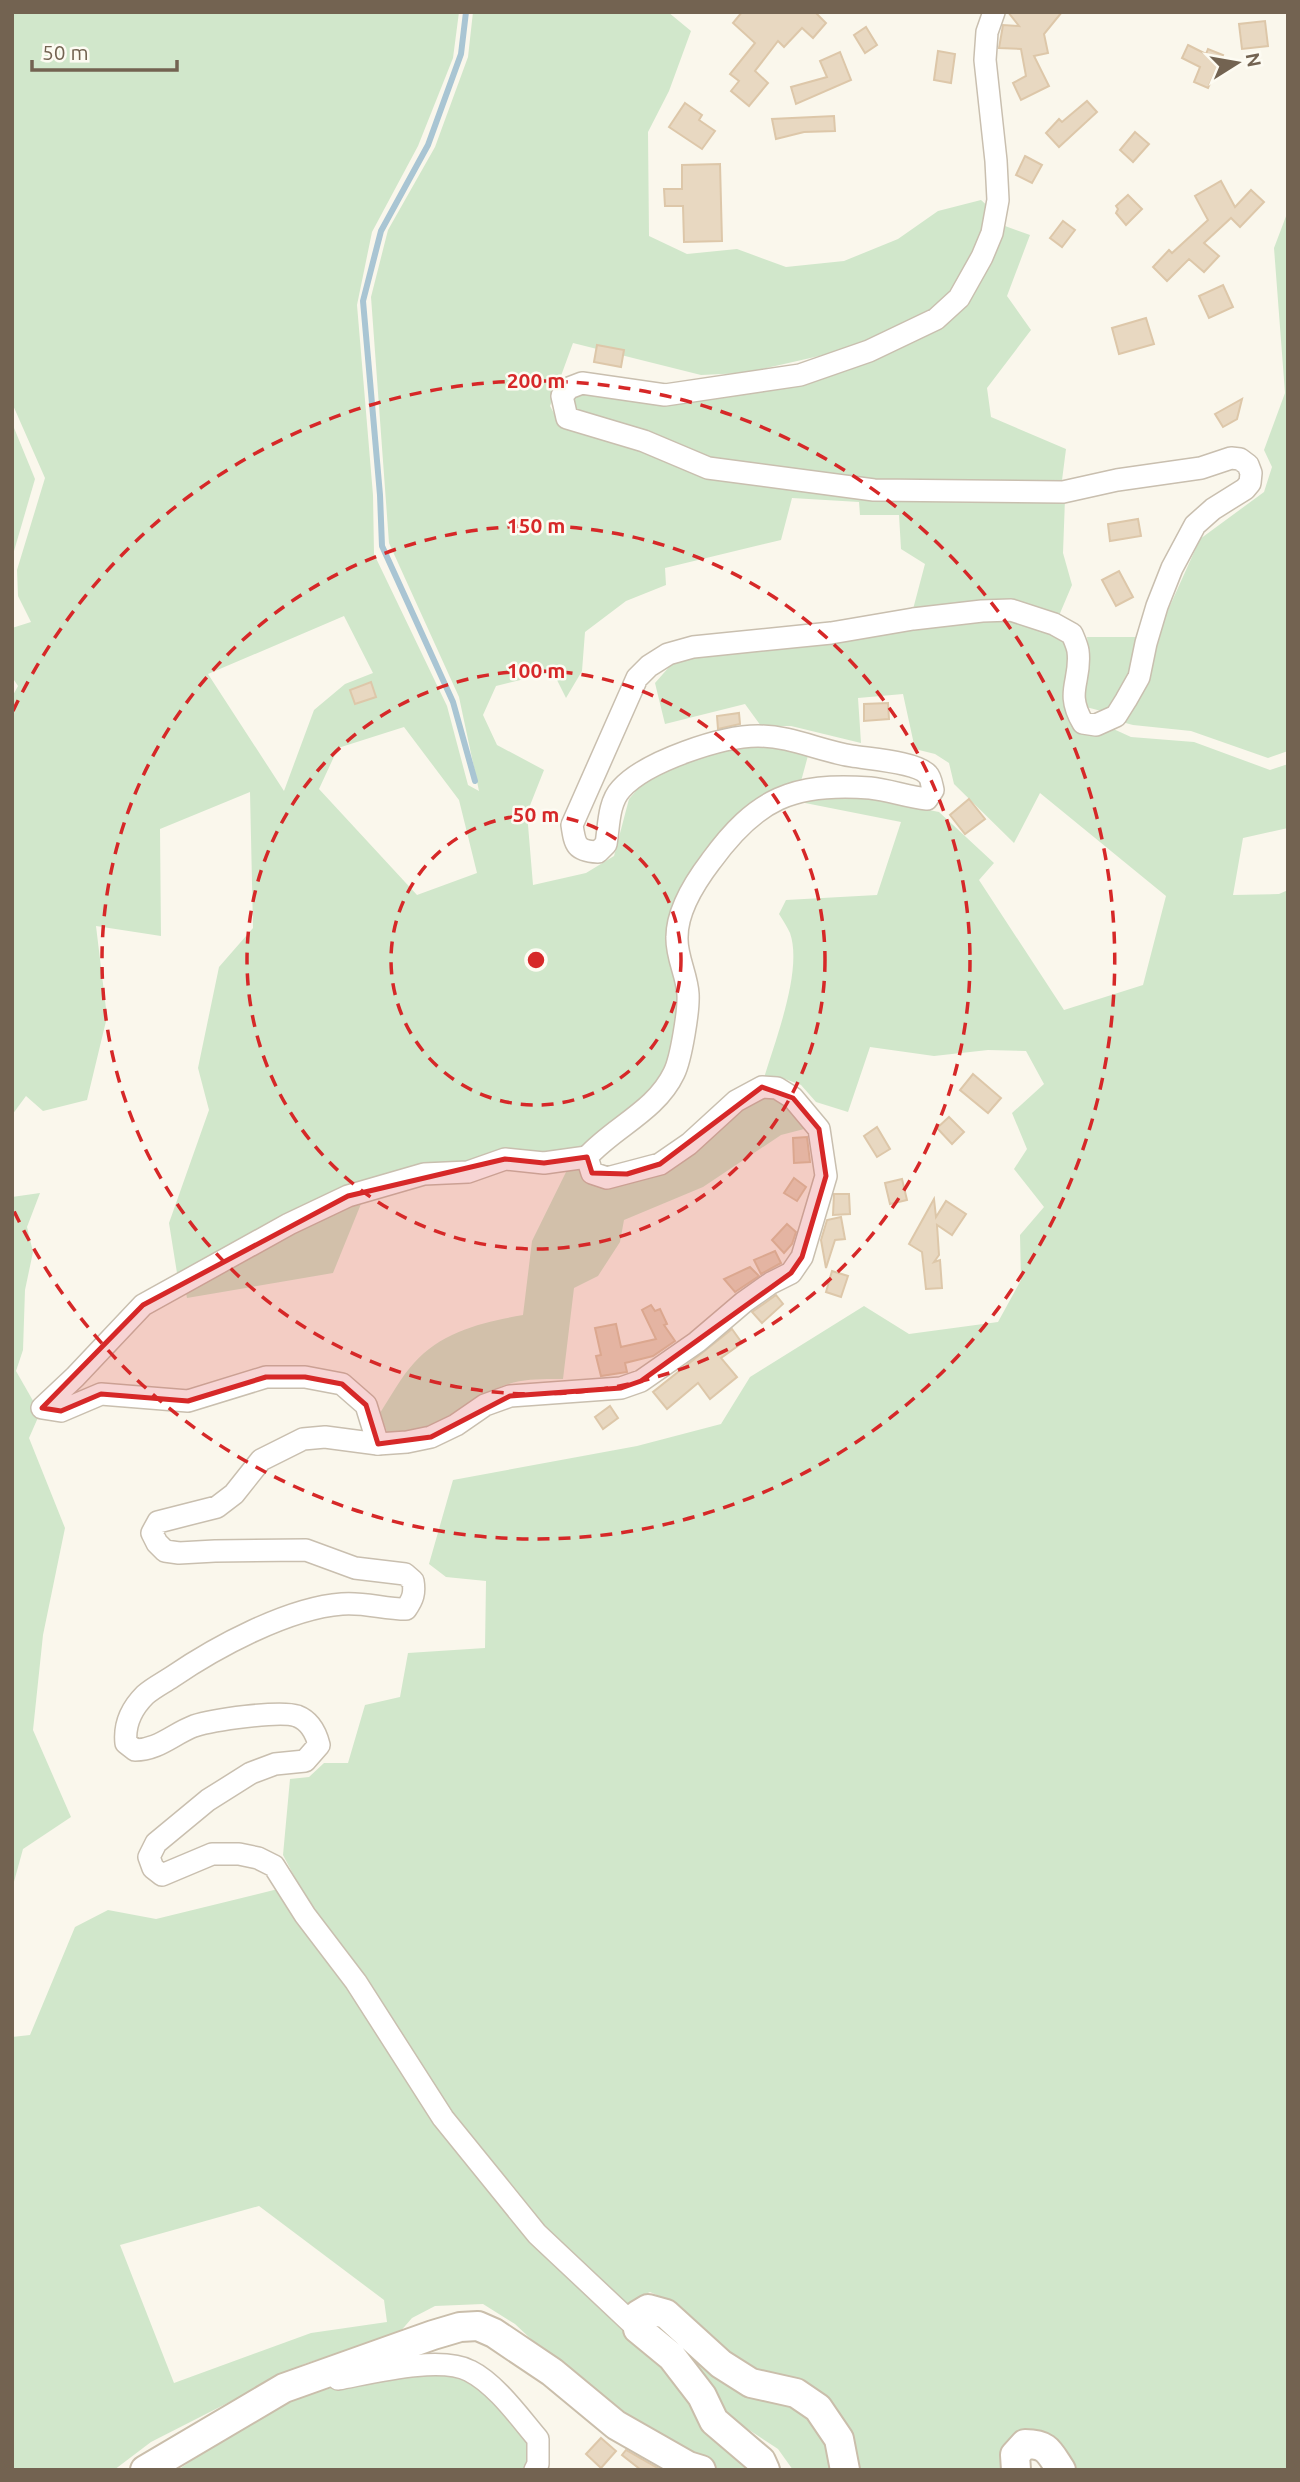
<svg xmlns="http://www.w3.org/2000/svg" width="1300" height="2482" font-family="Ubuntu,sans-serif">
	<rect width="100%" height="100%" fill="#faf7ec"/>
	<g fill="#d1e7cb" fill-rule="evenodd">
		<path d="M12 12H459L453 58 418 146 372 232 357 305 373 495 374 554 447 706 468 785 479 791 459 697 389 543 371 297 388 230 435 147 468 57 473 12H668L691 31 669 91 648 132 649 236 687 254 737 249 786 267 844 261 898 239 938 211 981 200 991 209 987 238 951 298 914 325 828 354 744 373 701 375 573 343 550 406 561 426 643 449 708 479 877 496 1065 499 1063 553 1072 585 1058 618 912 613 925 564 901 549 899 515H860L859 502 792 498 781 540 665 568 666 585 626 601 585 632 582 671 566 698 553 672 496 686 483 715 497 745 544 770 527 813 533 885 586 873 614 856 629 799 648 777 698 755 747 741 809 752 800 785 684 886 680 1007 674 1049 660 1080 640 1104 569 1158 421 1171 177 1273 169 1223 209 1110 198 1068 219 967 253 928 250 792 160 829 161 936 96 926 107 1017 87 1100 43 1111 26 1096 12 1115V697L18 686 12 677V628L31 622 18 596 17 570 45 478 12 403ZM344 616 373 673 345 684 314 710 284 791 208 674ZM404 727 459 800 477 873 417 895 319 789 338 748Z"/>
		<path d="M1288 211V751L1268 758 1191 731 1133 725 1118 721 1200 539 1264 492 1272 467 1264 450 1285 393 1274 248Z"/>
		<path d="M1005 226 1030 235 1007 296 1031 330 987 388 991 417 1066 449 1061 488 871 484 712 461 649 431 572 411 569 400 575 392 704 396 951 320 974 293Z"/>
		<path d="M12 423 35 479 12 558Z"/>
		<path d="M1011 616 1070 642 1067 698 1109 727 1131 737 1194 742 1270 770 1288 764V828L1243 838 1233 895 1279 894 1288 890V2470H1068L1047 2441 1011 2470H855L852 2447 764 2374 734 2357 668 2300 650 2292 637 2298 632 2305 621 2303 542 2227 450 2113 312 1910 283 1855 290 1779 309 1777 324 1763H348L365 1705 400 1697 408 1653 485 1648 486 1581 446 1577 429 1564 453 1480 637 1446 721 1424 750 1377 864 1306 909 1334 998 1322 1021 1280 1020 1235 1044 1207 1014 1169 1027 1149 1012 1113 1044 1084 1026 1051 988 1050 934 1056 870 1047 848 1112 816 1102 801 1085 785 1079 764 1078C775 1041 803 970 790 933 787 927 783 920 779 914L786 900 877 895 901 822 800 802 830 794 864 797 939 812 994 863 979 880 1064 1010 1143 985 1166 896 1040 793 1014 843 954 784 949 763 935 754 915 749 903 694 858 698 861 743 791 726H761L745 704 665 724 655 683 677 658Z"/>
		<path d="M1087 637H1141C1135 670 1133 689 1105 712L1086 707 1082 687 1090 665Z"/>
		<path d="M767 1094H779L808 1128 781 1135 703 1187 624 1220 620 1242 598 1276 574 1288 563 1379C539 1379 517 1378 494 1390 485 1394 477 1404 469 1410 444 1426 416 1434 387 1432L380 1413C391 1396 401 1377 414 1363 442 1331 484 1322 523 1315L532 1241 568 1168 583 1164 606 1184Z"/>
		<path d="M40 1193 27 1227 33 1252 25 1290 23 1350 16 1371 40 1413 29 1438 65 1528 43 1635 33 1730 71 1817 23 1849 12 1889V1197Z"/>
		<path d="M365 1194 333 1273 187 1298 185 1288Z"/>
		<path d="M278 1889 439 2122 760 2470H717L692 2462 570 2376 515 2324 483 2304 435 2306 412 2318 399 2333 304 2364 151 2442 114 2470H12V2037L30 2035 75 1927 108 1910 156 1919ZM259 2206 384 2300 387 2322 311 2333 174 2383 120 2245Z"/>
		<path d="M660 2328 673 2329 776 2400 803 2414 823 2437 836 2470H793L778 2449 734 2420 715 2402 656 2337Z"/>
		<path d="M438 2372 472 2379 497 2399 530 2443 528 2465 525 2470H178C212 2447 245 2422 282 2404 327 2383 389 2380 438 2372Z"/>
	</g>
	<g fill="none" stroke-linecap="round" stroke-linejoin="round">
		<path stroke="#a9c5d3" stroke-width="6" d="M466 12 461 54 428 145 381 231 363 301 380 495 382 546 453 702 475 781"/>
	</g>
	<g fill="#e8d8c1" stroke="#ddc7a9" stroke-width="2">
		<path d="M742 12H815L826 23 813 38 802 28 784 47 778 41 755 71 768 83 749 106 731 91 739 81 730 74 755 43 733 23Z"/>
		<path d="M1008 12H1062L1044 34 1048 53 1034 56 1049 86 1021 100 1013 83 1026 76 1021 49 999 48 1003 25 1019 26Z"/>
		<path d="M1265 21 1268 46 1242 49 1239 24Z"/>
		<path d="M866 27 877 45 865 53 854 35Z"/>
		<path d="M1188 45 1206 54 1208 49 1223 55 1208 88 1194 82 1200 67 1182 58Z"/>
		<path d="M938 51 955 54 951 83 934 80Z"/>
		<path d="M840 52 851 80 796 104 791 87 827 77 820 61Z"/>
		<path d="M1087 101 1097 112 1059 147 1046 133 1059 119 1062 122Z"/>
		<path d="M685 103 702 115 699 120 715 131 702 149 669 127Z"/>
		<path d="M834 116 835 131 804 132 776 139 772 119Z"/>
		<path d="M1135 132 1149 144 1133 162 1120 150Z"/>
		<path d="M1025 156 1042 165 1032 183 1016 175Z"/>
		<path d="M720 164 722 241 684 242 683 206H665L664 189H682V165Z"/>
		<path d="M1221 181 1235 207 1251 190 1264 202 1240 227 1231 218 1204 243 1219 256 1204 272 1189 259 1167 281 1153 267 1169 250 1172 253 1208 220 1195 196Z"/>
		<path d="M1128 195 1142 209 1126 225 1116 213 1118 209 1116 206Z"/>
		<path d="M1063 221 1075 230 1062 247 1050 238Z"/>
		<path d="M1223 285 1233 307 1209 318 1199 296Z"/>
		<path d="M1146 318 1154 344 1119 354 1112 328Z"/>
		<path d="M597 345 624 350 621 367 594 362Z"/>
		<path d="M1242 399 1237 419 1223 427 1215 414Z"/>
		<path d="M1138 519 1141 536 1110 541 1108 524Z"/>
		<path d="M1119 571 1133 597 1116 606 1102 580Z"/>
		<path d="M371 682 376 697 355 704 350 690Z"/>
		<path d="M888 703 889 719 864 721V704Z"/>
		<path d="M739 713 740 724 718 729 717 716Z"/>
		<path d="M969 799 985 819 965 834 950 815Z"/>
		<path d="M973 1074 1001 1098 988 1113 960 1090Z"/>
		<path d="M949 1117 964 1132 952 1144 937 1128Z"/>
		<path d="M877 1127 890 1149 877 1157 864 1136Z"/>
		<path d="M807 1137 810 1162 794 1163 793 1138Z"/>
		<path d="M794 1178 806 1187 797 1201 784 1193Z"/>
		<path d="M902 1179 907 1200 890 1204 885 1183Z"/>
		<path d="M834 1194H849L850 1214 833 1215Z"/>
		<path d="M934 1199 936 1217 946 1201 966 1214 952 1235 937 1225 939 1255 934 1262 940 1260 942 1288 926 1289 922 1252 909 1244Z"/>
		<path d="M841 1217 845 1239 835 1240 826 1268 821 1240 827 1220Z"/>
		<path d="M787 1224 796 1232 792 1244 784 1253 772 1240Z"/>
		<path d="M775 1251 781 1263 761 1274 754 1260Z"/>
		<path d="M750 1267 759 1276 735 1292 724 1279Z"/>
		<path d="M832 1271 848 1276 841 1297 826 1292Z"/>
		<path d="M776 1295 783 1304 762 1323 752 1312Z"/>
		<path d="M651 1305 655 1311 660 1309 667 1324 664 1325 675 1341 653 1356 625 1363 627 1372 601 1376 596 1356 601 1355 595 1328 616 1324 621 1347 656 1339 642 1310Z"/>
		<path d="M732 1329 742 1343 721 1358 737 1377 710 1399 698 1383 667 1409 653 1392Z"/>
		<path d="M610 1406 618 1418 603 1429 595 1417Z"/>
		<path d="M601 2438 616 2451 601 2468 586 2454Z"/>
		<path d="M626 2450 661 2470H641L622 2455Z"/>
	</g>
	<g fill="none" stroke-linecap="round" stroke-linejoin="round">
		<defs>
			<g id="minor">
				<path d="M378 1444 366 1405 342 1384 305 1377H266L188 1401 101 1394 61 1411 42 1408 75 1377 143 1305 289 1224 348 1196 424 1174 468 1172 505 1159 544 1163 587 1157"/>
				<path d="M638 2329 537 2234 443 2118 356 1982 305 1915 274 1866 258 1858 239 1854H212L162 1875 153 1868 149 1857 156 1843 208 1800 251 1773 275 1764 305 1761 319 1745C316 1733 310 1721 297 1716 280 1710 212 1720 194 1726 173 1734 158 1750 135 1750L126 1743C124 1724 132 1708 145 1695 153 1688 163 1683 172 1677 216 1647 288 1608 342 1604 364 1602 384 1609 406 1609 413 1599 415 1593 413 1581L405 1574 355 1568 306 1550 215 1551 179 1553 165 1551 157 1543 152 1533 158 1522 217 1507 234 1494 261 1460 303 1439 325 1437 378 1444 407 1442 431 1437 456 1425 485 1405 510 1396 621 1388 641 1381 697 1342 744 1302 771 1283 791 1273 802 1257 826 1176 819 1129 793 1098 777 1088 762 1087 736 1101 689 1144 660 1164 607 1178 592 1173 587 1157C614 1127 656 1111 674 1073 681 1059 689 1010 688 994 687 975 676 956 677 937 677 911 695 882 711 861 756 799 793 782 870 788 889 790 908 797 927 799L933 790C932 786 931 778 928 775 918 762 869 759 852 756 820 751 791 736 758 736 722 736 646 761 621 789 608 803 609 827 606 844L598 852C576 851 575 845 572 825L637 678 649 666 668 654 693 647 831 633 913 619 982 611 1011 610 1054 624 1072 634C1074 639 1077 645 1078 651 1082 681 1064 691 1083 723L1096 725 1116 716 1126 700 1139 677 1146 643 1157 606 1172 568 1195 525 1213 509 1245 489 1250 483 1251 473 1248 465 1240 459 1231 458 1201 468 1117 480 1063 492 874 490 708 468 644 441 567 418 562 396 569 388 582 383 665 395 800 375 869 351 936 319 959 298 982 257 992 233 998 200 996 161 985 60 987 32 994 12"/>
				<path d="M338 2379C371 2373 440 2355 470 2371 496 2384 520 2418 538 2439V2464L535 2470"/>
			</g>
			<g id="secondary">
				<path d="M145 2470 284 2388 433 2335 460 2327 478 2326 494 2333 552 2372 616 2425 688 2466 701 2470"/>
				<path d="M765 2470 761 2461 714 2421 702 2396 672 2357 638 2329V2315L648 2309 666 2314 721 2364 751 2383 796 2393 818 2408 839 2439 845 2470"/>
				<path d="M1016 2470 1015 2455 1025 2444C1048 2444 1049 2452 1061 2470"/>
			</g>
		</defs>
		<use href="#minor" stroke="#c9bfaf" stroke-width="24"/>
		<use href="#secondary" stroke="#cabeab" stroke-width="32"/>
		<use href="#minor" stroke="#fff" stroke-width="21"/>
		<use href="#secondary" stroke="#fff" stroke-width="28"/>
	</g>
	<path fill="#d62828" fill-opacity="0.2" stroke="#d62828" stroke-width="5" stroke-linejoin="round" d="M762 1087 793 1098 819 1129 826 1176 802 1257 791 1273 641 1381 621 1388 510 1396 431 1437 378 1444 366 1405 342 1384 305 1377H266L188 1401 101 1394 61 1411 42 1408 143 1305 348 1196 505 1159 544 1163 587 1157 592 1173 627 1174 660 1164Z"/>
	<g fill="none" stroke="#d62828" stroke-width="3.5" stroke-dasharray="12 9">
		<circle cx="536" cy="960" r="145"/>
		<circle cx="536" cy="960" r="289"/>
		<circle cx="536" cy="960" r="434"/>
		<path d="M13 711A579 579 0 1 1 13 1209"/>
	</g>
	<circle cx="536" cy="960" r="10" fill="#d62828" stroke="#fdfbf2" stroke-width="3.5"/>
	<g font-size="21" text-anchor="middle" font-weight="bold" fill="#d62828" stroke="#fdfbf2" stroke-width="5" stroke-linejoin="round" paint-order="stroke">
		<text x="536" y="388">200 m</text>
		<text x="536" y="533">150 m</text>
		<text x="536" y="678">100 m</text>
		<text x="536" y="822">50 m</text>
	</g>
	<rect width="1300" height="2482" fill="none" stroke="#736351" stroke-width="28"/>
	<g transform="translate(1237 63) rotate(79)" stroke="#fdfbf2" stroke-width="5" paint-order="stroke">
	<path d="M0-5L12 26L0 18L-12 26Z" fill="#736351"/>
	<text y="-10" font-size="19" font-weight="bold" text-anchor="middle" fill="#736351">N</text>
	</g>
	<path d="M32 60v10h145v-10" fill="none" stroke="#736351" stroke-width="3.5"/>
	<text x="42" y="60" font-size="21" fill="#736351" stroke="#fdfbf2" stroke-width="5" paint-order="stroke">50 m</text>
</svg>
